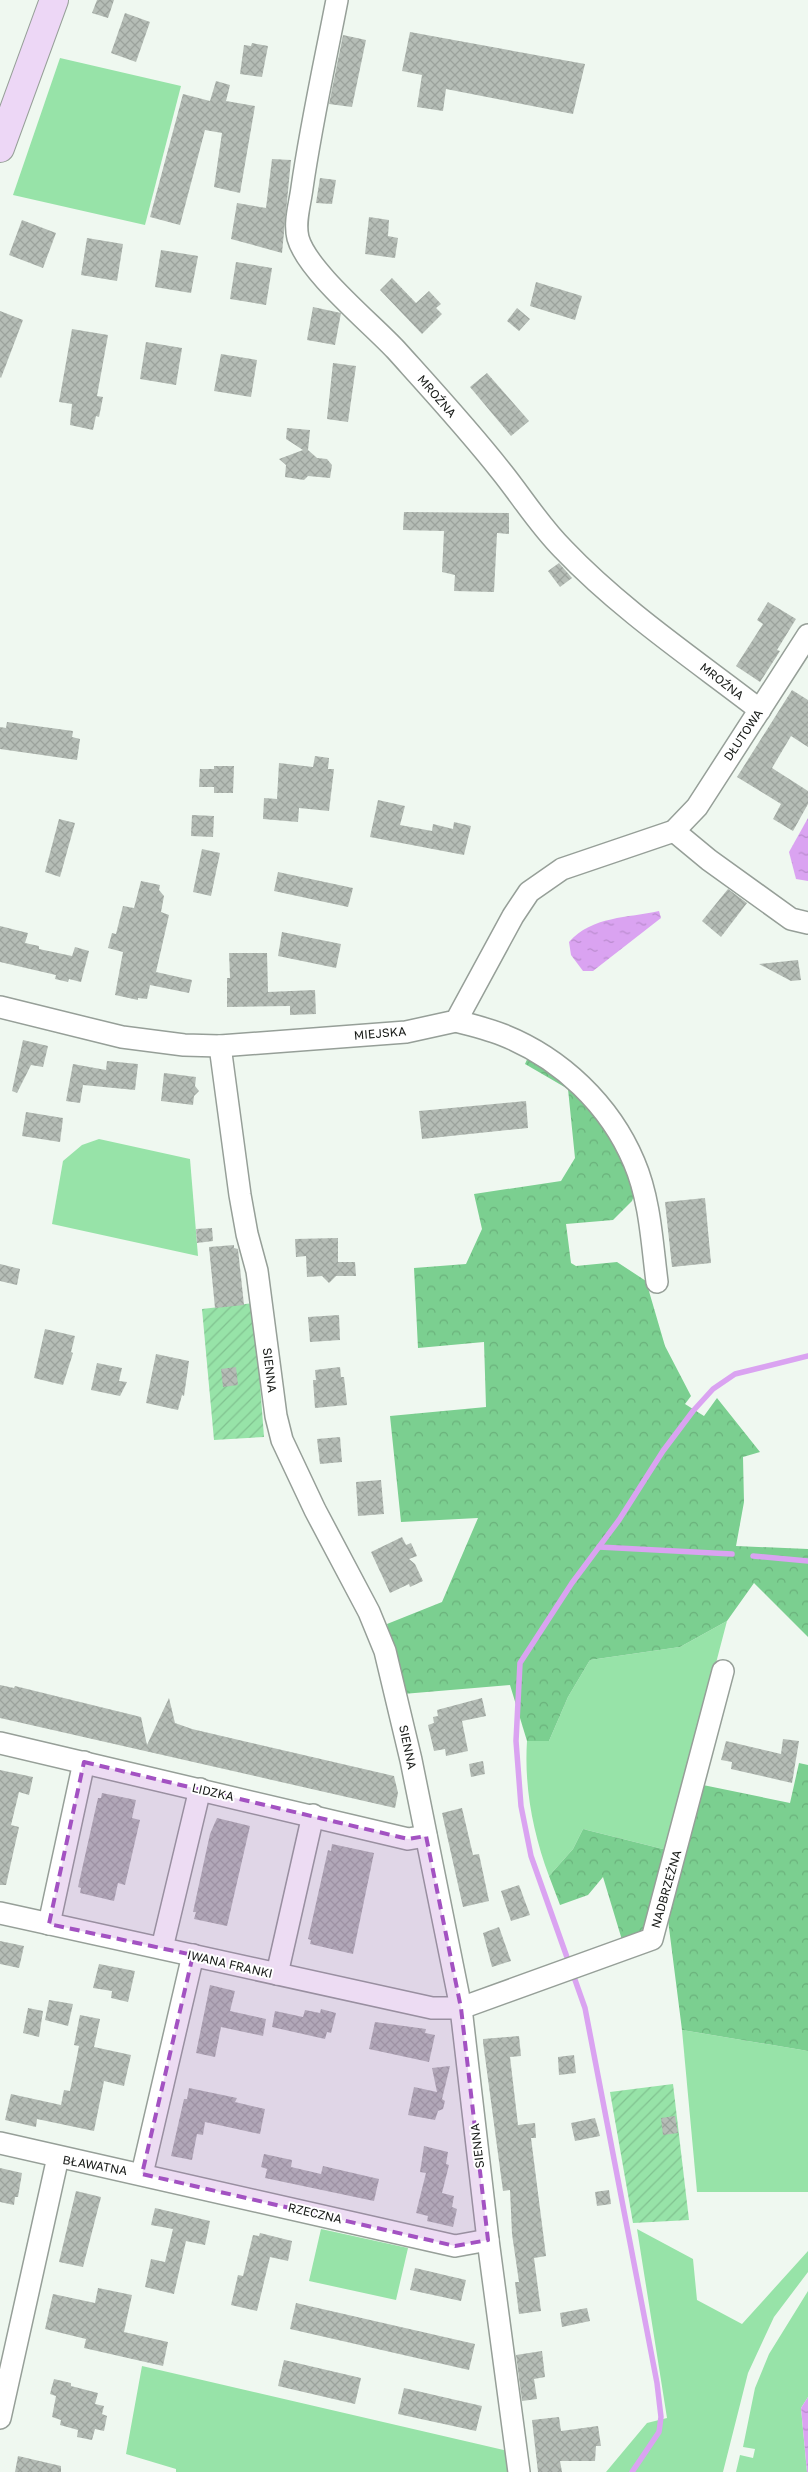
<svg xmlns="http://www.w3.org/2000/svg" width="808" height="2472" font-family="'Golos Text',sans-serif">
	<defs>
		<pattern id="forest-crowns" width="20" height="18" patternUnits="userSpaceOnUse" patternTransform="scale(1.25)"><rect width="20" height="18" fill="#7bcf90"/><path d="M2 6a3 3 0 1 1 6 0M12 15a3 3 0 1 1 6 0" fill="none" stroke="#6ab17b"/></pattern>
		<pattern id="garden-furrows" width="10" height="10" patternUnits="userSpaceOnUse" patternTransform="scale(1.25)"><rect width="10" height="10" fill="#97e3a8"/><path d="M-1 1l2-2M0 10L10 0M9 11l2-2" fill="none" stroke="#81c290"/></pattern>
		<pattern id="water-ripples" width="26" height="14" patternUnits="userSpaceOnUse" patternTransform="scale(1.25)"><rect width="26" height="14" fill="#daa3f1"/><path d="M2 4q2-2 4 0t4 0M15 11q2-2 4 0t4 0" fill="none" stroke="#ba8cce"/></pattern>
		<pattern id="building-cross-hatch" width="8" height="8" patternUnits="userSpaceOnUse" patternTransform="scale(1.25)"><rect width="8" height="8" fill="#b5bdb6"/><path d="M0 0l8 8M0 8l8-8" fill="none" stroke="#9ba29c"/></pattern>
	</defs>
	<rect width="100%" height="100%" fill="#eff8f0"/>
	<g fill="#97e3a8">
		<path d="M60 58 181 86 145 225 13 195Z"/>
		<path d="M99 1139 190 1159 198 1256 52 1224 63 1161 82 1145Z"/>
		<path d="M727 1621 667 1850 583 1829 573 1849 549 1876C533 1833 524 1787 527 1741H549L568 1697 590 1660 680 1647Z"/>
		<path d="M682 2030 808 2051V2192H697Z"/>
		<path d="M321 2229 408 2248 396 2300 309 2281Z"/>
		<path d="M637 2229 693 2259 697 2300 742 2324 808 2251V2272L774 2317 748 2373 723 2472H606L647 2423 667 2418Z"/>
		<path d="M808 2291V2397L801 2408 807 2472H736L740 2455 753 2458 755 2449 743 2447 755 2388 769 2354Z"/>
		<path d="M142 2366 508 2451 511 2472H176V2469L126 2454Z"/>
	</g>
	<g fill="url(#forest-crowns)">
		<path d="M530 1053 581 1091 629 1163 636 1191 632 1201 613 1220 566 1224 571 1263 576 1266 617 1262 646 1281 665 1346 691 1396 685 1404 704 1416 717 1398 760 1452 743 1457 744 1502 736 1546 808 1549V1637L754 1583 727 1621 680 1647 590 1660 568 1697 549 1741H527L510 1685 403 1694 387 1624 442 1602 478 1518 401 1522 390 1416 486 1407 484 1342 418 1348 414 1268 466 1264 482 1229 474 1194 561 1181 575 1158 568 1089 525 1064Z"/>
		<path d="M799 1763 808 1765V2051L682 2030 668 1920 703 1785 790 1803Z"/>
		<path d="M583 1829 667 1850 646 1934 622 1940 603 1877 588 1895 560 1905 549 1876 573 1849Z"/>
	</g>
	<g fill="url(#garden-furrows)">
		<path d="M254 1303 264 1437 214 1440 202 1309Z"/>
		<path d="M673 2084 689 2220 633 2223 610 2092Z"/>
	</g>
	<g fill="url(#water-ripples)">
		<path d="M808 818V881L796 879 789 852Z"/>
		<path d="M659 911 661 918 593 971H583L571 955 569 942C592 916 628 918 659 911Z"/>
		<path d="M808 2397V2472H807L801 2408Z"/>
	</g>
	<g fill="none" stroke-linecap="round" stroke-linejoin="round">
		<g stroke="#daa3f1" stroke-width="5.5">
			<path d="M599 1547 732 1554"/>
			<path d="M753 1556 808 1561"/>
			<path d="M632 2472 659 2432 661 2417 657 2383 585 2008 531 1856 521 1806 516 1741 520 1663 572 1583 619 1520 663 1451 693 1411 713 1389 735 1374 808 1356"/>
		</g>
	</g>
	<g fill="url(#building-cross-hatch)">
		<path d="M97 0H114L108 18 92 13Z"/>
		<path d="M125 13 150 22 136 62 111 53Z"/>
		<path d="M410 32 585 64 573 114 446 89 443 111 417 107 422 75 402 71Z"/>
		<path d="M343 35 366 40 352 107 329 104Z"/>
		<path d="M252 43 268 46 262 77 240 74 244 45 251 46Z"/>
		<path d="M216 81 230 85 226 101 255 106 240 193 214 187 222 133 205 130 180 225 150 217 183 94 210 101Z"/>
		<path d="M272 159 291 160 282 253 231 239 237 203 266 208Z"/>
		<path d="M320 178 336 180 332 204 316 203Z"/>
		<path d="M369 217 389 220 388 236 398 238 395 258 365 254Z"/>
		<path d="M22 220 56 233 43 268 9 255Z"/>
		<path d="M87 238 123 244 117 281 81 275Z"/>
		<path d="M161 250 198 256 191 293 155 287Z"/>
		<path d="M236 262 272 268 266 305 230 299Z"/>
		<path d="M392 278 416 303 429 291 441 304 436 308 442 314 422 334 380 290Z"/>
		<path d="M536 282 582 296 575 320 530 306Z"/>
		<path d="M313 307 341 313 335 345 307 340Z"/>
		<path d="M517 308 530 319 519 331 507 321Z"/>
		<path d="M0 311 23 320 1 378 0 377Z"/>
		<path d="M72 329 108 335 97 396 103 397 99 417 96 416 93 430 70 425 72 404 59 402Z"/>
		<path d="M146 342 182 348 176 385 140 379Z"/>
		<path d="M221 354 257 360 251 397 214 391Z"/>
		<path d="M333 363 356 366 348 422 327 419Z"/>
		<path d="M487 373 529 421 511 436 470 387Z"/>
		<path d="M287 428 310 430 308 450 317 458 327 459 332 465 330 478 308 476 304 480 285 477 286 465 279 459 303 450 286 439Z"/>
		<path d="M404 512 509 513V534L497 533 494 592 454 591 455 575 442 572 444 531 403 530Z"/>
		<path d="M559 563 572 578 560 587 548 571Z"/>
		<path d="M768 602 796 619 777 650 780 651 760 682 736 666 763 624 757 620Z"/>
		<path d="M792 690 808 700V747L791 736 772 768 808 791V804L793 831 773 819 781 804 737 777Z"/>
		<path d="M7 722 73 731 72 737 80 739 77 760 0 749V727L6 728Z"/>
		<path d="M315 756 329 758 328 769H334L329 811 299 808 298 822 263 819 264 798 277 799 279 763 313 767Z"/>
		<path d="M214 766H234L233 793H214V787H199L200 769H214Z"/>
		<path d="M378 800 405 806 400 825 432 831 433 824 453 829 454 822 471 826 464 855 370 837Z"/>
		<path d="M192 815 214 816 213 837 191 836Z"/>
		<path d="M59 819 75 823 60 877 45 872Z"/>
		<path d="M202 849 220 853 211 896 193 892Z"/>
		<path d="M278 872 353 888 348 907 274 891Z"/>
		<path d="M141 881 160 885 159 890 164 896 161 912 169 915 156 972 192 980 189 993 150 985 147 999 138 998V1000L115 995 123 952 108 948 112 933 116 934 123 906 134 908Z"/>
		<path d="M728 889 747 903 721 937 702 921Z"/>
		<path d="M0 926 28 933 25 943 39 946V949L72 956 75 947 89 951 81 982 69 979 68 982 55 979 56 975 0 962Z"/>
		<path d="M282 932 341 944 336 968 278 956Z"/>
		<path d="M229 953H267L268 992 315 990 316 1014 290 1015V1006L227 1007V978H230Z"/>
		<path d="M798 960 801 980 791 981 759 964Z"/>
		<path d="M23 1040 48 1046 43 1067 31 1065 17 1093 12 1091Z"/>
		<path d="M107 1061 138 1064 135 1090 83 1085 80 1103 66 1101 73 1064 106 1070Z"/>
		<path d="M164 1073 196 1077 195 1086 199 1091 194 1096 193 1105 161 1101Z"/>
		<path d="M526 1101 528 1128 422 1139 419 1111Z"/>
		<path d="M26 1112 63 1118 60 1142 22 1136Z"/>
		<path d="M705 1198 711 1263 672 1267 665 1202Z"/>
		<path d="M212 1228 213 1241 197 1243 196 1229Z"/>
		<path d="M338 1238V1262H355L356 1276H336L329 1283 322 1276 307 1277 306 1256 296 1257 295 1239Z"/>
		<path d="M234 1245V1248L238 1249 244 1305 215 1308 209 1247Z"/>
		<path d="M0 1264 20 1269 17 1285 0 1281Z"/>
		<path d="M339 1315 340 1340 310 1342 308 1317Z"/>
		<path d="M45 1329 75 1336 71 1352 73 1353 63 1385 34 1378Z"/>
		<path d="M156 1354 189 1361 184 1396 182 1395 178 1410 146 1403Z"/>
		<path d="M97 1363 122 1368 119 1381 127 1382 120 1396 91 1390Z"/>
		<path d="M236 1367 238 1385 223 1387 221 1369Z"/>
		<path d="M340 1367 341 1377H344L347 1405 315 1408 313 1380H316L315 1370Z"/>
		<path d="M340 1437 342 1462 320 1464 317 1439Z"/>
		<path d="M381 1480 384 1514 358 1516 356 1482Z"/>
		<path d="M402 1537 406 1545 411 1543 417 1556 409 1559 415 1564 423 1581 410 1587 409 1584 390 1593 371 1552Z"/>
		<path d="M0 1685 14 1688 15 1686 141 1717 147 1745 169 1698 175 1723 192 1729 394 1776 398 1793 395 1808 0 1718Z"/>
		<path d="M482 1698 486 1716 462 1721 468 1751 446 1756 445 1749 434 1751 428 1725 434 1723 433 1717 438 1716 437 1710Z"/>
		<path d="M783 1739 799 1741 792 1783 731 1769 732 1762 721 1760 726 1741 781 1754Z"/>
		<path d="M483 1761 485 1774 471 1777 469 1764Z"/>
		<path d="M0 1770 33 1777 29 1795 19 1792 11 1825 19 1827 6 1885H0Z"/>
		<path d="M102 1793 136 1800 132 1818 140 1820 125 1885 118 1883 114 1901 80 1893 81 1888 78 1887 98 1798H101Z"/>
		<path d="M462 1808 473 1855 479 1854 489 1901 463 1907 442 1813Z"/>
		<path d="M217 1818 250 1826 227 1926 194 1919 196 1912H193L210 1834Z"/>
		<path d="M332 1844 374 1853 353 1954 310 1944 311 1940 308 1939 328 1850 331 1851Z"/>
		<path d="M519 1885 530 1915 511 1921 501 1891Z"/>
		<path d="M499 1927 511 1961 492 1967 483 1933Z"/>
		<path d="M0 1941 24 1946 19 1968 0 1964Z"/>
		<path d="M99 1964 135 1971 128 2002 111 1998 112 1991 93 1988Z"/>
		<path d="M210 1985 235 1991 230 2011 266 2019 263 2036 221 2027 215 2057 196 2053Z"/>
		<path d="M49 2000 73 2004 68 2026 45 2020Z"/>
		<path d="M28 2008 43 2011 39 2037 23 2033Z"/>
		<path d="M321 2009 336 2013 331 2033 327 2032 325 2039 272 2027 275 2011 303 2017 305 2010 320 2013Z"/>
		<path d="M80 2015 100 2019 94 2047 131 2055 124 2086 104 2081 94 2131 37 2119 36 2127 5 2120 11 2094 61 2105 64 2090 70 2091 79 2046 74 2045Z"/>
		<path d="M375 2022 426 2029 425 2033 435 2035 429 2062 369 2049Z"/>
		<path d="M519 2036 521 2056 510 2057 518 2125 535 2123 536 2138H531L546 2256 534 2258 541 2311 519 2314 515 2282H519L512 2234 510 2190 503 2191 483 2042V2039Z"/>
		<path d="M574 2055 576 2073 559 2075 558 2057Z"/>
		<path d="M450 2066 442 2099 445 2101 443 2109 438 2111 435 2120 408 2115 414 2087 437 2092 432 2068Z"/>
		<path d="M189 2088 237 2098 235 2102 265 2109 260 2134 205 2122 203 2135 197 2134 192 2160 171 2156 184 2099H187Z"/>
		<path d="M675 2116 678 2133 663 2135 661 2118Z"/>
		<path d="M595 2118 600 2136 575 2141 571 2123Z"/>
		<path d="M424 2146 448 2152 446 2164 449 2165 442 2193 454 2196 452 2207 457 2209 453 2227 427 2221 428 2216 416 2213 426 2173 420 2172Z"/>
		<path d="M264 2154 292 2160 291 2167 321 2174 323 2166 379 2179 374 2201 265 2178 267 2169 261 2167Z"/>
		<path d="M0 2168 22 2173 18 2197H15L14 2205 0 2202Z"/>
		<path d="M609 2190 611 2204 597 2206 595 2192Z"/>
		<path d="M76 2191 101 2197 83 2267 59 2262Z"/>
		<path d="M155 2208 210 2221 205 2245 186 2241 174 2294 145 2287 151 2259 165 2262 173 2229 151 2225Z"/>
		<path d="M260 2233 292 2241 288 2261 270 2257 257 2311 231 2305 238 2275 243 2276 253 2235 259 2236Z"/>
		<path d="M415 2268 466 2280 461 2301 410 2290Z"/>
		<path d="M98 2288 132 2295 124 2332 168 2342 163 2366 84 2348 86 2339 45 2329 53 2294 95 2303Z"/>
		<path d="M296 2303 475 2344 469 2370 290 2329Z"/>
		<path d="M587 2308 590 2321 562 2327 560 2313Z"/>
		<path d="M542 2351 545 2377 534 2379 537 2399 522 2401 516 2355Z"/>
		<path d="M284 2360 361 2378 355 2404 278 2386Z"/>
		<path d="M54 2379 71 2383V2386L98 2393 95 2404 104 2406 102 2414 107 2416 104 2431 95 2429 92 2440 77 2437 78 2430 60 2425 61 2420 52 2417 56 2396 50 2394Z"/>
		<path d="M404 2388 482 2406 476 2431 398 2414Z"/>
		<path d="M559 2417 561 2431 598 2426 601 2446H596L595 2461H560L562 2472H538L532 2420Z"/>
		<path d="M18 2456 61 2466V2472H15Z"/>
	</g>
	<g fill="none" stroke-linecap="round" stroke-linejoin="round">
		<defs>
			<g id="street">
				<path d="M337 0C325 62 311 125 302 188 300 204 294 222 298 238 307 271 372 324 396 350 432 390 468 429 501 471 522 497 539 525 563 549 621 610 694 659 760 710"/>
				<path d="M674 831 709 860 791 919 808 923"/>
				<path d="M0 1007 122 1037 184 1045 220 1046 406 1032 456 1021 513 916 529 892 562 869 674 831 697 807 808 635"/>
				<path d="M456 1021C472 1025 488 1029 503 1035 561 1058 610 1105 634 1162 650 1199 652 1243 657 1282"/>
				<path d="M220 1046 240 1195 247 1234 257 1271 276 1416 282 1440 315 1510 369 1612 385 1651 411 1760 461 2008 488 2240 519 2472"/>
				<path d="M0 1743 408 1839 426 1836"/>
				<path d="M0 1913 432 2008H461L652 1939 723 1671"/>
				<path d="M49 1924 84 1762"/>
				<path d="M162 1948 200 1789"/>
				<path d="M277 1974 313 1815"/>
				<path d="M0 2143 455 2246 488 2240"/>
				<path d="M142 2174 193 1955"/>
				<path d="M0 2418 58 2157"/>
			</g>
			<path id="secondary" d="M0 148 54 0"/>
		</defs>
		<use href="#street" stroke="#969f98" stroke-width="24"/>
		<use href="#secondary" stroke="#969f98" stroke-width="30"/>
		<use href="#street" stroke="#fff" stroke-width="21"/>
		<use href="#secondary" stroke="#edd7f6" stroke-width="28"/>
	</g>
	<path fill="#a352c2" fill-opacity="0.2" stroke="#a352c2" stroke-width="4" stroke-dasharray="10 6" stroke-linejoin="round" d="M84 1762 408 1839 426 1836 461 2008 488 2240 455 2246 142 2174 193 1955 49 1924Z"/>
	<g text-anchor="middle" dominant-baseline="central" stroke-width="4" stroke-linejoin="round" paint-order="stroke">
		<g font-size="12" fill="#171a17" stroke="#fff">
			<text transform="translate(437 396) rotate(49)">MROŹNA</text>
			<text transform="translate(722 681) rotate(38)">MROŹNA</text>
			<text transform="translate(743 735) rotate(-56)">DŁUTOWA</text>
			<text transform="translate(380 1033) rotate(-5)">MIEJSKA</text>
			<text transform="translate(270 1370) rotate(83)">SIENNA</text>
			<text transform="translate(408 1747) rotate(78)">SIENNA</text>
			<text transform="translate(213 1792) rotate(13)">LIDZKA</text>
			<text transform="translate(666 1889) rotate(-74)">NADBRZEŻNA</text>
			<text transform="translate(230 1964) rotate(13)">IWANA FRANKI</text>
			<text transform="translate(477 2146) rotate(-97)">SIENNA</text>
			<text transform="translate(95 2165) rotate(10)">BŁAWATNA</text>
			<text transform="translate(315 2213) rotate(13)">RZECZNA</text>
		</g>
	</g>
</svg>
